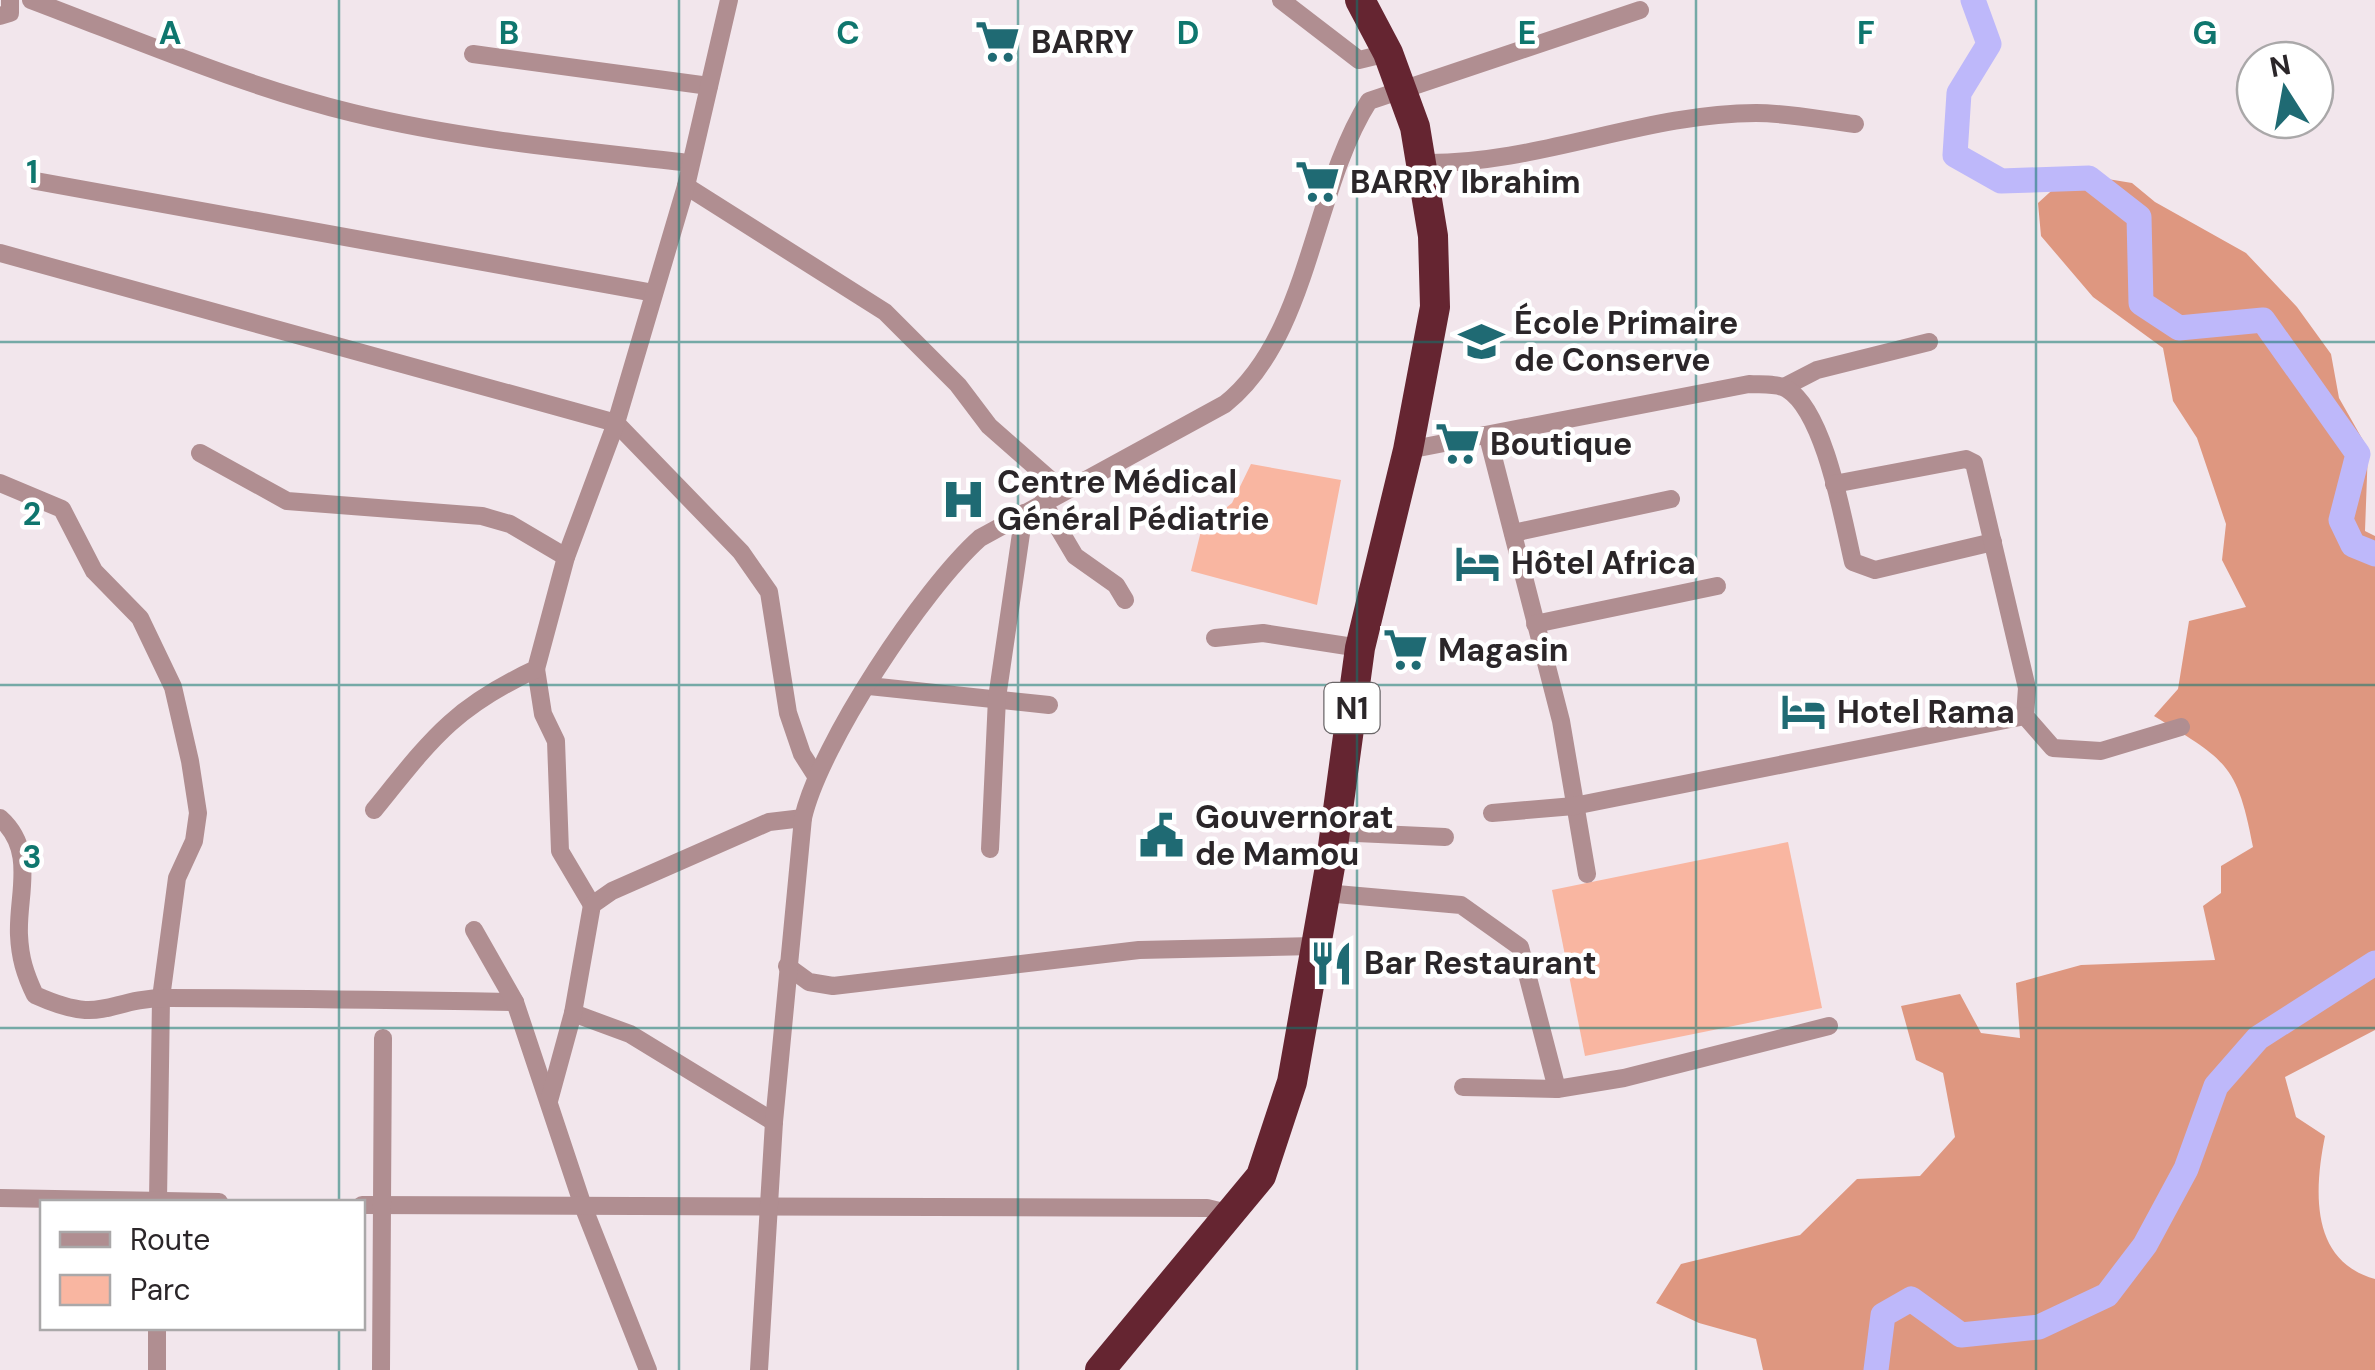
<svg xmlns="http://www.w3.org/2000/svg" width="2375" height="1370" font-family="'DM Sans',sans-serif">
	<rect width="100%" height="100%" fill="#f2e6ec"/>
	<g fill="#f9b6a1">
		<path d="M1251 464 1341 480 1317 605 1191 571 1202 527 1232 503Z"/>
		<path d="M1788 842 1822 1008 1585 1056 1552 890Z"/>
	</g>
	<path fill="#de9780" d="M2071 173 2132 183 2155 202 2246 253 2297 307 2331 354 2339 398 2368 449 2365 531 2375 536V1030L2285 1077 2296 1117 2325 1136C2314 1191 2310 1261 2375 1279V1370H1763L1756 1339 1699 1323 1656 1303 1681 1264 1800 1235 1857 1179 1920 1176 1955 1137 1943 1073 1916 1060 1901 1006 1960 994 1981 1033 2020 1038 2016 983 2081 965 2215 960 2203 906 2221 893V866L2253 847C2237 762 2225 760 2154 716L2178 689 2189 621 2246 607 2222 560 2226 524 2197 438 2173 401 2163 348 2093 297 2041 236 2038 203Z"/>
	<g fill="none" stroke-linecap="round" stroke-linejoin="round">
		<g stroke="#beb8fa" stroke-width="25">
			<path d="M1973 0 1989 44 1959 93 1955 155 2001 181 2089 178 2139 217 2141 303 2179 328 2263 320 2358 454 2341 520 2353 545 2375 554"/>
			<path d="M1876 1370 1883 1315 1911 1299 1961 1335 2039 1327 2107 1295 2145 1245 2186 1169 2216 1086 2258 1038 2375 963"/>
		</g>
		<g stroke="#b08e91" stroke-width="18">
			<path d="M31 0C137 40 243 86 353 113 464 140 577 150 690 163"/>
			<path d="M1281 0 1359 60 1388 53"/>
			<path d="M0 16 10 13V0"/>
			<path d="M473 54 709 86"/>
			<path d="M1423 163C1537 165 1645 113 1756 113 1788 113 1822 120 1855 124"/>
			<path d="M36 181 654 293"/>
			<path d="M686 186 885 312 958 385 989 426 1063 491"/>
			<path d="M0 253 616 423 741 552 769 592 788 713 802 754 816 776"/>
			<path d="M1784 387 1817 370 1929 342"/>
			<path d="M1488 437 1561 721 1587 874"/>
			<path d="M1408 450 1749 384C1760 385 1777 383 1787 389 1825 412 1843 520 1853 562L1875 570 1993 542"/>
			<path d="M200 453 287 501 482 516 510 524 566 557"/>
			<path d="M0 483 62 509 94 571 140 618 173 687 190 761 198 813 194 841 177 878 161 998 158 1202"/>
			<path d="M1834 484 1966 459 1974 463 2027 688 2025 716 2053 748 2101 751 2181 727"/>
			<path d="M1043 502 1075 556 1116 585 1125 600"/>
			<path d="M1513 533 1671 499"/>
			<path d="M1535 624 1717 586"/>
			<path d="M1215 638 1263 633 1360 648"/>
			<path d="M536 669 543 714 556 741 560 851 592 905"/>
			<path d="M869 686 1049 705"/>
			<path d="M374 810C430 741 452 708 536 669L566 557 616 423 686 186 729 0"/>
			<path d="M1492 813 1574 806 2025 716"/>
			<path d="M0 818C37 851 17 895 19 935 20 958 25 974 35 995 106 1027 105 998 168 998 284 998 399 1000 515 1002"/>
			<path d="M1334 832 1445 837"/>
			<path d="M990 849 997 698 1024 513"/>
			<path d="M1325 893 1461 905 1520 947 1557 1089"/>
			<path d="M474 930 515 1002 583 1206 648 1370"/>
			<path d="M787 966 809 982 833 986 1139 950 1315 946"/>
			<path d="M573 1013 630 1034 774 1122"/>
			<path d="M1463 1087 1557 1089 1624 1078 1829 1026"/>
			<path d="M549 1101 573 1013 592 905 612 891 769 822 803 818"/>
			<path d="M0 1198 219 1202"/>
			<path d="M362 1205 1207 1208 1232 1214"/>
			<path d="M157 1370V1328"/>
			<path d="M381 1370 383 1038"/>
			<path d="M759 1370 774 1122 803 818C820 744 923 589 980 538L1225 404C1310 336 1312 190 1369 101L1640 10"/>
		</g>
		<path stroke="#652531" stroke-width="30" d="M1100 1370 1261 1176 1292 1082 1331 861 1360 648 1408 450 1435 307 1433 236 1415 127 1388 53 1360 0"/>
	</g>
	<path fill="none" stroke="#0f766e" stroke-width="2.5" stroke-opacity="0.55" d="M339 0V1202M679 0V1370M1018 0V1370M1357 0V1370M1696 0V1370M2036 0V1370M0 342H2375M0 685H2375M0 1028H2375M339 1328V1370"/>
	<defs>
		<symbol id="supermarket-bare" viewBox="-9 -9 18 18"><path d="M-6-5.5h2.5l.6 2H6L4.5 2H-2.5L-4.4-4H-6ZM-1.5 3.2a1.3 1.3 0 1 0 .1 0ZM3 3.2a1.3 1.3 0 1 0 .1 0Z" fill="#1f6a73" stroke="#fff" stroke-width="2.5" paint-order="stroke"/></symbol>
		<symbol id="school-bare" viewBox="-9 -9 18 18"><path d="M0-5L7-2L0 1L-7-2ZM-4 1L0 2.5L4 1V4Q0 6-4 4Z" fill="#1f6a73" stroke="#fff" stroke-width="2.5" paint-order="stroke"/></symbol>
		<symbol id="hospital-bare" viewBox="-9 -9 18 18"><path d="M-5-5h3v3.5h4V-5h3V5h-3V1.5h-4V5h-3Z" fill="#1f6a73" stroke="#fff" stroke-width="2.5" paint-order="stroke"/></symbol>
		<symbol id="hotel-bare" viewBox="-9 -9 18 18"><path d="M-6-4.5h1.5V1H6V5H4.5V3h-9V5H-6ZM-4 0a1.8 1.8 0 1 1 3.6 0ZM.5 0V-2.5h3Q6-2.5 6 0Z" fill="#1f6a73" stroke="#fff" stroke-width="2.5" paint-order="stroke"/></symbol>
		<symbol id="civic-bare" viewBox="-9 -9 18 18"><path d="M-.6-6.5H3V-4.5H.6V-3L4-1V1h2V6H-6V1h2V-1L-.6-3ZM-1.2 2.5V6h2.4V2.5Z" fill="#1f6a73" stroke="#fff" stroke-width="2.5" paint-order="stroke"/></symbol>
		<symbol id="restaurant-bare" viewBox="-9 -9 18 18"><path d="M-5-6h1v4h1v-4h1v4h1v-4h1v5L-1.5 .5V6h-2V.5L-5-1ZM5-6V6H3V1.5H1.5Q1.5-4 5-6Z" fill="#1f6a73" stroke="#fff" stroke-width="2.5" paint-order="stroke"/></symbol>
	</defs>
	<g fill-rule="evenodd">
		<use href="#supermarket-bare" x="966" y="10" width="63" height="63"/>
		<use href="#supermarket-bare" x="1286" y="150" width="63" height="63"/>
		<use href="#school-bare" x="1450" y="310" width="63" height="63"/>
		<use href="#supermarket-bare" x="1426" y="412" width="63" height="63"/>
		<use href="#hospital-bare" x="932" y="468" width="63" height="63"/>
		<use href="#hotel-bare" x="1446" y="532" width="63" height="63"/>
		<use href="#supermarket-bare" x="1374" y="618" width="63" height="63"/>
		<use href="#hotel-bare" x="1772" y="680" width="63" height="63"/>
		<use href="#civic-bare" x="1130" y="804" width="63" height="63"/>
		<use href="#restaurant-bare" x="1300" y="932" width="63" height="63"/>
	</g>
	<g text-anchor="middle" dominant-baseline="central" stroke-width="9" stroke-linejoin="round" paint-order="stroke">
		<rect fill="#fff" stroke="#6b6769" stroke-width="2.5" x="1324.5" y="683" width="55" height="50" rx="8"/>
		<g font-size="30" font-weight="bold" fill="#2b2629">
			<text x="1352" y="708">N1</text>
		</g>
		<g font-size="32" font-weight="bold" fill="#2b2629" stroke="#fff" text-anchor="start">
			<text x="1031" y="42">BARRY</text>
			<text x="1350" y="182">BARRY Ibrahim</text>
			<text x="1514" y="323">École Primaire<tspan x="1514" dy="37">de Conserve</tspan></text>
			<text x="1490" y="444">Boutique</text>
			<text x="997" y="482">Centre Médical<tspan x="997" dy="37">Général Pédiatrie</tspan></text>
			<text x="1511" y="563">Hôtel Africa</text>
			<text x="1438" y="650">Magasin</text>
			<text x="1837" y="712">Hotel Rama</text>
			<text x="1195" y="817">Gouvernorat<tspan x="1195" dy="37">de Mamou</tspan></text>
			<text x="1364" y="963">Bar Restaurant</text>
		</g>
	</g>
	<g font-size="32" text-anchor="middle" font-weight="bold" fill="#0f766e" stroke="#fff" stroke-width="9" stroke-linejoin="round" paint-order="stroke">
		<text x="170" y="44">A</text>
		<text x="509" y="44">B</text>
		<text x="848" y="44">C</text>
		<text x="1188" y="44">D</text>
		<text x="1527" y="44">E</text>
		<text x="1866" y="44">F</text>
		<text x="2205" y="44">G</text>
		<text x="32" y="183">1</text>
		<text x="32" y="525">2</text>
		<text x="32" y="868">3</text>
	</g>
	<rect x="40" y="1200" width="325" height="130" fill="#ffffff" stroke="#aaa8a9" stroke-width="2.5"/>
	<rect x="60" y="1232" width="50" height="15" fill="#b08e91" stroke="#aaa8a9" stroke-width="2.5"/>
	<text x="130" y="1250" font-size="30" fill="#2b2629">Route</text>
	<rect x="60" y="1275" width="50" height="30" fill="#f9b6a1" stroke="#aaa8a9" stroke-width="2.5"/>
	<text x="130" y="1300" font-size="30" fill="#2b2629">Parc</text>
	<g transform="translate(2285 90) rotate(349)"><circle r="48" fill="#ffffff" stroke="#aaa8a9" stroke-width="2.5"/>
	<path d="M0-8L18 38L0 25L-18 38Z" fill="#1f6a73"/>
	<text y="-15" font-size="28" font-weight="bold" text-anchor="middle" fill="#2b2629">N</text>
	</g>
</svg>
